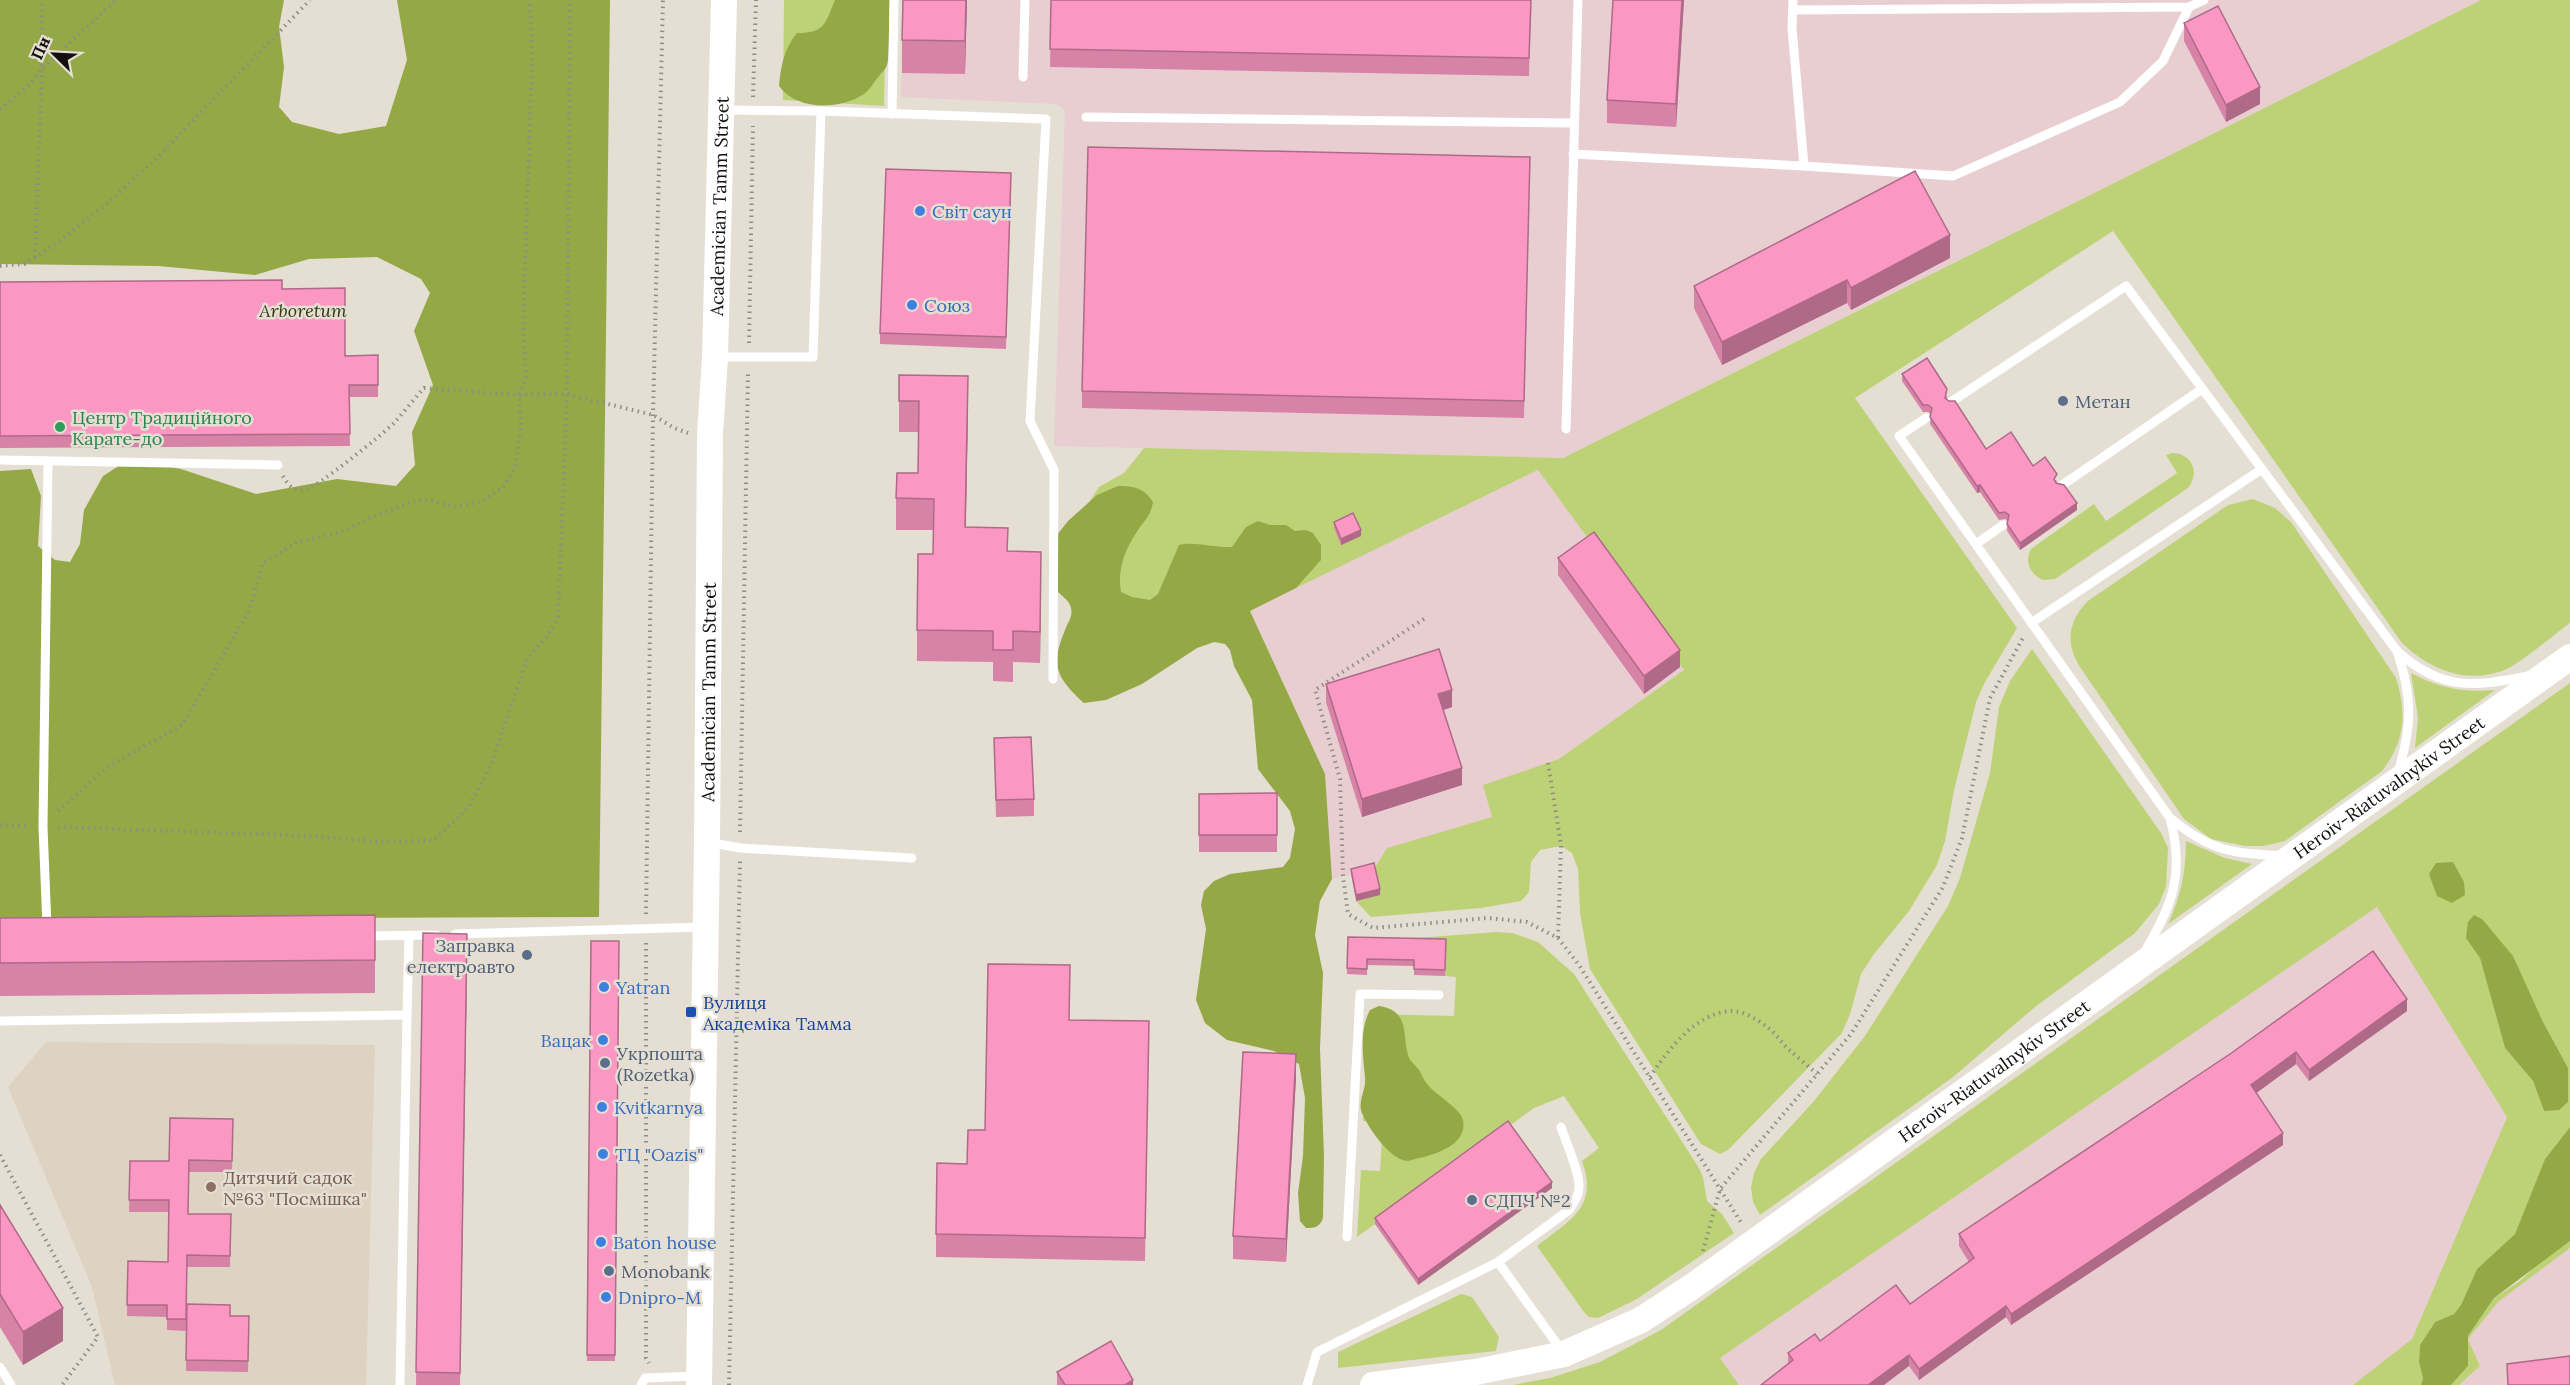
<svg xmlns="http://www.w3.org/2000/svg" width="2570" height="1385" font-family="Lora,serif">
	<rect width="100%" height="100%" fill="#e5ded3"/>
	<g fill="#e8ced1">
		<path d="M903 0H2481L1563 458 1054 446 1065 110 1056 104 901 97Z"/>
		<path d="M1538 470 1684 670 1559 759 1484 785 1493 817 1387 848 1374 869 1332 879 1325 774 1250 610Z"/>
		<path d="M2377 907 2507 1117 2412 1339 2353 1385H1739L1720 1358Z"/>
		<path d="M2570 1248V1385H2459L2480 1366 2468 1339 2498 1302Z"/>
	</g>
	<path fill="#ded3c2" d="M46 1042 375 1045 366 1385H115L92 1287 8 1087Z"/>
	<g fill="#bdd277" fill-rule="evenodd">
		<path d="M784 0H886L884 106 783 100Z"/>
		<path d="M2481 0H2570V623C2555 634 2517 666 2502 671 2465 684 2429 669 2402 643L2113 231 1855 398 2017 628 1985 682 1976 702 1954 790 1945 841 1937 865 1909 911 1874 954 1861 974 1850 1014 1842 1033 1728 1150 1720 1154 1701 1144 1590 969 1580 913 1578 869 1572 853 1561 846 1540 850 1531 862 1529 892 1521 901 1481 908 1371 917 1356 901 1380 895 1374 869 1387 848 1492 817 1483 785 1559 759 1684 670 1538 470 1091 688 1082 513 1099 487 1124 473 1144 448 1563 458Z"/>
		<path d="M2172 453C2191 453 2201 472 2188 488L2055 579 2043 580C2030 574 2024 562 2031 549L2094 504 2106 521 2177 473 2166 455Z"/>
		<path d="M2253 499 2275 508 2291 522 2396 678C2407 714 2405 741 2382 771L2285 841 2264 846H2245L2211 839 2184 819 2080 667C2065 643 2068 621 2088 601L2228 505Z"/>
		<path d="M2032 649 2161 833 2168 848 2166 887 2159 904 2135 933 2035 1007 1953 1077 1760 1215 1753 1202 1751 1188 1754 1173 1761 1159 1814 1101 1865 1036 1948 906 1960 878 1990 773 1999 707 2010 681Z"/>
		<path d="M2411 673C2439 688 2464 693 2495 690L2415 748 2418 717Z"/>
		<path d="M2570 683V1127L2545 1159 2515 1234 2477 1269 2461 1305 2454 1314 2435 1322 2420 1345 2419 1362 2423 1378 2421 1385H2353L2412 1339 2507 1117 2377 907 1720 1358 1739 1385H1512L1550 1378 1600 1362 1661 1330ZM2480 958 2542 1020 2568 1068 2544 1111 2533 1081 2505 1048Z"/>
		<path d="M2186 841 2225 858 2252 864 2168 924C2181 896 2186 871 2186 841Z"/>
		<path d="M1497 932 1512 933 1538 942 1574 974 1699 1168 1703 1177 1707 1201 1722 1214 1734 1233 1637 1299 1598 1318 1589 1317 1584 1312 1537 1246C1569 1220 1599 1208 1582 1161L1599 1148 1564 1096 1534 1108 1357 1237 1361 1170 1380 1171 1383 1123 1363 1121 1369 1014 1454 1016 1456 977 1445 976 1446 946 1348 943Z"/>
		<path d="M2570 1241V1248L2498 1302 2468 1339 2480 1366 2459 1385H2451L2468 1366V1336L2494 1298 2520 1281 2542 1260Z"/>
		<path d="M1461 1294 1472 1297 1499 1337 1496 1351 1338 1368V1352Z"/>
	</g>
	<g fill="#94a845">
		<path d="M0 0H284L279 27 284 67 279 107 292 122 339 134 386 126 407 60 397 0H610L599 917 0 919V471L31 469 41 496 38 546 55 560 70 562 80 544 84 510 103 476 128 460 181 469 256 494 337 479 396 486 415 465 412 432 433 385 414 331 430 293 421 279 377 257 309 259 255 275 158 266 0 264Z"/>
		<path d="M835 0H890C889 12 890 58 887 65 886 69 881 73 879 76 874 82 870 90 864 94 840 110 797 111 779 86 781 65 784 49 797 33 825 33 825 24 835 0Z"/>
		<path d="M1118 486C1134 486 1144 488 1153 502 1151 515 1145 520 1138 530 1125 549 1117 569 1121 592L1132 597 1150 600 1158 594 1179 545C1194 541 1214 548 1232 547L1246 527 1258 521 1270 525H1286L1295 531 1306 530 1313 533 1321 545V560L1296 588 1250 611 1325 774 1332 879 1320 901 1315 935 1323 973 1320 1049 1324 1156 1323 1218C1320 1227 1315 1228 1306 1228L1300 1221 1298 1193 1303 1156 1305 1098 1299 1064 1274 1051 1227 1040 1205 1023 1196 1000 1206 929 1201 905 1204 891 1214 881 1230 874 1283 867 1290 858 1295 829 1290 811 1258 769 1252 700 1234 666 1230 650 1225 644 1214 642 1197 648 1142 684 1106 700 1084 703C1052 674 1051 662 1068 623 1071 618 1073 612 1070 605 1068 600 1061 595 1057 591V535L1068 521 1097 495Z"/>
		<path d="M2453 862 2464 882 2465 895 2452 903 2437 896 2429 874 2436 863Z"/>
		<path d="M2474 915 2482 919 2513 956 2542 1020 2568 1068V1102L2559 1110 2544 1111 2533 1081 2505 1048 2480 958 2466 938 2468 922Z"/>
		<path d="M1379 1006C1410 1011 1402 1033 1408 1055 1409 1061 1416 1065 1419 1070 1422 1075 1424 1081 1428 1085 1436 1095 1461 1109 1463 1120 1468 1144 1437 1154 1420 1158 1416 1158 1411 1161 1407 1161 1389 1159 1368 1127 1362 1113 1357 1101 1367 1089 1365 1077 1363 1056 1359 1030 1370 1010Z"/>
		<path d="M2570 1127V1241L2494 1298 2468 1336V1366L2451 1385H2421L2423 1378 2419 1362 2420 1345 2435 1322 2454 1314 2461 1305 2477 1269 2515 1234 2545 1159Z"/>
	</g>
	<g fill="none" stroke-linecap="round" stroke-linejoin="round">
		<g stroke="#918c83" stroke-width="4" stroke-dasharray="1.5 4.5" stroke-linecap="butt">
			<path d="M753 97 756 0"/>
			<path d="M0 109 29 85 42 69 116 0"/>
			<path d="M35 257 42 69V0"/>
			<path d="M0 266 24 264 54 245 102 208 158 157 310 0"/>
			<path d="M749 343 753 126"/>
			<path d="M283 476C287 484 295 493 305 490 317 487 382 435 394 423 404 412 414 399 424 388L519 395 567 394 653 415 674 428 688 433"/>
			<path d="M1424 619 1315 690 1340 779 1343 876 1348 914 1373 928 1488 918 1527 922 1558 938 1579 965 1742 1224"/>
			<path d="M1548 763 1561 845 1558 938"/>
			<path d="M58 811 110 765 182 725 249 611 263 563 297 542 341 532 372 517 417 500H430L456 507 483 501 503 487 515 467 521 427 519 395 526 376 523 327 532 60 530 0"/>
			<path d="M0 825 29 826"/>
			<path d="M58 827 312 836 382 842 434 840 468 808 490 767 527 659 547 637 558 617 567 394 570 0"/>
			<path d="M740 832 748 372"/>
			<path d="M646 914 653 415 663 0"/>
			<path d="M646 943V1358L649 1363"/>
			<path d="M1650 1077C1667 1051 1695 1014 1729 1011 1742 1010 1757 1019 1767 1027 1774 1032 1780 1040 1786 1047 1796 1056 1807 1065 1817 1074"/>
			<path d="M0 1155 98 1337 62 1385"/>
			<path d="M1703 1251 1720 1189 1851 1034 1943 887 1962 838 1990 698 2024 636"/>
			<path d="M729 1385 740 861"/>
		</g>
		<g stroke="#fff" stroke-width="9">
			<path d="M1793 10 2189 7 2204 0"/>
			<path d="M1023 77 1025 0"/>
			<path d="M821 111 1046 119 1030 421 1054 470 1053 679"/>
			<path d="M892 114 894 0"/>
			<path d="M1086 117 1574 123"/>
			<path d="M1573 154 1804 166 1792 28 1793 0"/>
			<path d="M1804 166 1953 176 2120 102 2163 61 2189 7"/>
			<path d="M717 357H813L821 111 724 110"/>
			<path d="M1951 402 2126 286 2397 651C2413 698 2412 726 2398 773"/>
			<path d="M1926 418 1899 436 2170 818C2185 874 2173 904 2144 953"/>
			<path d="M1566 429 1578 0"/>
			<path d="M0 460 278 465"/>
			<path d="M2061 486 2202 389"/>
			<path d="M1976 544 2003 525"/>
			<path d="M2031 623 2262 469"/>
			<path d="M2399 653C2443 691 2474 687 2528 676"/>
			<path d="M2170 818C2212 852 2231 853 2284 856"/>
			<path d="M708 842 740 848 912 858"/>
			<path d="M47 927 43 827 48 462"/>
			<path d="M455 934 705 927"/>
			<path d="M362 936 436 935"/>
			<path d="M0 1021 407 1015 409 936"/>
			<path d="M1347 1237 1360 994 1439 995"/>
			<path d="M1498 1262 1569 1210C1573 1204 1579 1196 1579 1188 1580 1172 1566 1143 1561 1127"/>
			<path d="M0 1367 11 1385"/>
			<path d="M400 1385 407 1015"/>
			<path d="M641 1385 645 1378 697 1376"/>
			<path d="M1307 1385 1317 1352 1498 1262 1562 1351"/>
		</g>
		<g stroke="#fff" stroke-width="26">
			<path id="s1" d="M699 1385 707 842 710 434 715 357 724 0"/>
			<path id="s2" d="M1373 1385 1476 1372 1564 1354 1641 1320 1693 1286 2570 657"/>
		</g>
	</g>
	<g fill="#d782a7">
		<path d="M967 0 965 74 902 73V40Z"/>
		<path d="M1051 0H1531L1529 76 1050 67Z"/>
		<path d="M1613 0H1684L1676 127 1607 123V100Z"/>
		<path d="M2184 23 2260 104 2226 122 2184 41Z"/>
		<path d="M1530 157 1524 418 1082 408V391Z"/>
		<path d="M1011 184 1006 349 880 344V333Z"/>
		<path d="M1950 258 1851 310 1847 303 1722 365 1694 308V286Z"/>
		<path d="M0 282 282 289 345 356 378 355V397H349L350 446 0 448Z"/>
		<path d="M1902 374 1947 396V400L1986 449 2033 466 2057 481 2056 483 2077 510 2020 550 2007 531V520L2005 519 1999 520 1980 492 1977 493 1930 424 1931 414 1928 412H1923L1902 381Z"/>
		<path d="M899 375 968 407 966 527 1008 551 1041 583 1040 663 1013 662V682L993 681V662L917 661V630L933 554V530H896V498L918 473 919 432H899Z"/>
		<path d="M1334 522 1361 536 1341 545 1334 528Z"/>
		<path d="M1558 558 1680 667 1644 694 1558 575Z"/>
		<path d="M1326 684 1452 707 1443 710 1462 785 1362 817 1326 702Z"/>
		<path d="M994 738 1034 799V816L996 817Z"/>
		<path d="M1277 793V852H1199V794Z"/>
		<path d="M1351 869 1380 895 1356 901 1351 874Z"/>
		<path d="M375 915V993L0 996V918Z"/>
		<path d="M423 933 467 967 460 1385H416Z"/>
		<path d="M1348 937 1446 939 1445 976 1414 975V966L1367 965V975L1347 974Z"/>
		<path d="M591 941H619L615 1361H587Z"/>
		<path d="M2407 1011 2309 1081 2296 1064 2256 1093 2283 1145 2011 1325 2006 1317 1919 1380 1909 1366 1788 1364V1353L1910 1304 1969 1262 1959 1246V1234L2230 1054Z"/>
		<path d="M1070 1020 1149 1021 1145 1261 936 1257V1234L985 1130Z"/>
		<path d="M1296 1077 1286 1262 1233 1259V1236Z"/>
		<path d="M233 1119 232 1172H189L188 1214H231L230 1267H187L186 1331 167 1330V1317L127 1316 128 1261 168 1262 169 1212H129L130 1161H169Z"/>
		<path d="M1552 1188 1418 1285 1375 1224V1218Z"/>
		<path d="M0 1205 63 1341 23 1365 0 1327Z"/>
		<path d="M187 1304 230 1316H249L248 1372 186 1371Z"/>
		<path d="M1057 1372 1133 1385H1057Z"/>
	</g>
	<g fill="#af6a88">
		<path d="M966 0H967L965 74V41Z"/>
		<path d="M1682 0H1684L1676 127V104Z"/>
		<path d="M2260 87V104L2226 122V105Z"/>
		<path d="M1950 235V258L1851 310V288Z"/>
		<path d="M1847 280V303L1722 365V342Z"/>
		<path d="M968 376V407L965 559V527Z"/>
		<path d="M1980 485V492L1977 493V486Z"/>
		<path d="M2077 503V510L2020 550V543Z"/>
		<path d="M1361 530V536L1341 545V539Z"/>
		<path d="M1041 552V583L1040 663V632Z"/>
		<path d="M1680 650V667L1644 694V676Z"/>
		<path d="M1452 690V707L1438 712V694Z"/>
		<path d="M1462 768V785L1362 817V799Z"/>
		<path d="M1380 889V895L1356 901V895Z"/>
		<path d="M467 934V967L460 1385Z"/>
		<path d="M2407 999V1011L2309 1081V1070Z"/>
		<path d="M2296 1052V1064L2251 1097V1085Z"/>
		<path d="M1296 1054V1077L1286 1262V1239Z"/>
		<path d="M2283 1133V1145L2011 1325V1314Z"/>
		<path d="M1552 1182V1188L1418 1285V1279Z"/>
		<path d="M2006 1306V1317L1919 1380V1369Z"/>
		<path d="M63 1308V1341L23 1365V1332Z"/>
		<path d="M1909 1355V1366L1884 1385H1868Z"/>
		<path d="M1133 1380V1385H1125Z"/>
	</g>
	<g fill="#fa97c2" stroke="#af6a88" stroke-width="1.5">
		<path d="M903 0H966L965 41 902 40Z"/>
		<path d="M1051 0H1531L1529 58 1050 49Z"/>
		<path d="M1613 0H1682L1676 104 1607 100Z"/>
		<path d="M2218 6 2260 87 2226 105 2184 23Z"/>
		<path d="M1088 147 1530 157 1524 401 1082 391Z"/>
		<path d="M886 169 1011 173 1006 337 880 333Z"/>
		<path d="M1915 171 1950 235 1851 288 1847 280 1722 342 1694 286Z"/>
		<path d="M282 280V289L345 288V356L378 355V385H349L350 434 0 436V282Z"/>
		<path d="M1927 358 1947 389 1945 398 1949 401H1955L1986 449 2011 432 2033 466 2045 457 2057 474 2054 479 2056 483 2064 485 2077 503 2020 543 2007 524 2009 515 2005 512 1999 513 1980 485 1977 486 1930 417 1932 408 1928 405H1923L1902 374Z"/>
		<path d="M899 375 968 376 965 527 1008 528 1007 551 1041 552 1040 632 1013 631V650H993V631L917 630 918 554H933L934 499 896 498 897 473H918L919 401H899Z"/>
		<path d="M1353 513 1361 530 1341 539 1334 522Z"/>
		<path d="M1594 532 1680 650 1644 676 1558 558Z"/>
		<path d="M1439 649 1452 690 1438 694 1462 768 1362 799 1326 684Z"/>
		<path d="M1031 737 1034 799 996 800 994 738Z"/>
		<path d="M1277 793V835H1199V794Z"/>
		<path d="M1374 863 1380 889 1356 895 1351 869Z"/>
		<path d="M375 915V960L0 963V918Z"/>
		<path d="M423 933 467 934 460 1373 416 1372Z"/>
		<path d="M1348 937 1446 939 1445 970 1414 969V960L1367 959V969L1347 968Z"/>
		<path d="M591 941H619L615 1355H587Z"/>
		<path d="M2373 951 2407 999 2309 1070 2296 1052 2251 1085 2283 1133 2011 1314 2006 1306 1919 1369 1909 1355 1868 1385H1761L1793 1360 1788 1353 1815 1334 1820 1341 1896 1285 1910 1304 1974 1258 1959 1234 2230 1054Z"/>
		<path d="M988 964 1070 965 1069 1020 1149 1021 1145 1238 936 1234 937 1163 967 1164 968 1130H985Z"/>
		<path d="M1243 1052 1296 1054 1286 1239 1233 1236Z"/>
		<path d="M170 1118 233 1119 232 1161 189 1160 188 1214H231L230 1256 187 1255 186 1319H167V1305H127L128 1261 168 1262 169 1200H129L130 1161H169Z"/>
		<path d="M1508 1121 1552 1182 1418 1279 1375 1218Z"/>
		<path d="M0 1205 63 1308 23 1332 0 1294Z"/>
		<path d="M187 1304 230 1305V1316H249L248 1361 186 1360Z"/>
		<path d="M1111 1341 1133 1380 1125 1385H1065L1057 1372Z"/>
		<path d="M2570 1356V1385H2508L2507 1364Z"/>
	</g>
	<g fill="#3f7fe0" stroke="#e5ded3" stroke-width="2">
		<circle cx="920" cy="211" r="6"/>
		<circle cx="912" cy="305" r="6"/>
		<circle cx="604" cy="987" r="6"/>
		<circle cx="603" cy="1040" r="6"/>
		<circle cx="602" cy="1107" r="6"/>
		<circle cx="603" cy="1154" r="6"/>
		<circle cx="601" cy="1242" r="6"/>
		<circle cx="606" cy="1297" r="6"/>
	</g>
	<g fill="#5c6f8a" stroke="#e5ded3" stroke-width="2">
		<circle cx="2063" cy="401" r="6"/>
		<circle cx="527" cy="955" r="6"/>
		<circle cx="605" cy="1063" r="6"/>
		<circle cx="1472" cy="1200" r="6"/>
		<circle cx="609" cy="1271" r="6"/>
	</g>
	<circle fill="#2e9e5b" stroke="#e5ded3" stroke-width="2" cx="60" cy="427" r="6"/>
	<rect fill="#1a4fb4" stroke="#e5ded3" stroke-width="2" x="685" y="1006" width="12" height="12" rx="3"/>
	<circle fill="#8d6e63" stroke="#e5ded3" stroke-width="2" cx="211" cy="1187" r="6"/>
	<g text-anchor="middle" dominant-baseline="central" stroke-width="5" stroke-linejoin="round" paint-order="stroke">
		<g font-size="18" fill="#13110d" stroke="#e5ded3">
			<text stroke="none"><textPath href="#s1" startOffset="1179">Academician Tamm Street</textPath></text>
			<text stroke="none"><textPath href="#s1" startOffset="693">Academician Tamm Street</textPath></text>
			<text stroke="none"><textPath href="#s2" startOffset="1196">Heroiv-Riatuvalnykiv Street</textPath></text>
			<text stroke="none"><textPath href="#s2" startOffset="710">Heroiv-Riatuvalnykiv Street</textPath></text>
		</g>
		<g font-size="18" fill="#366cbe" stroke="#e5ded3" text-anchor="start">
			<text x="932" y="211">Світ саун</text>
			<text x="924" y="305">Союз</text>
			<text x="616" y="987">Yatran</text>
			<text x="591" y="1040" text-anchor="end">Вацак</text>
			<text x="614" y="1107">Kvitkarnya</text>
			<text x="615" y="1154">ТЦ "Oazis"</text>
			<text x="613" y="1242">Baton house</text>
			<text x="618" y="1297">Dnipro-M</text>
		</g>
		<g font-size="18" font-style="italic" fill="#323a10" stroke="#e5ded3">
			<text x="303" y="310">Arboretum</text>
		</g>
		<g font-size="18" fill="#4e5e75" stroke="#e5ded3" text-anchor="start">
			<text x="2075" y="401">Метан</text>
			<text x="515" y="945" text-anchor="end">Заправка<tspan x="515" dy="21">електроавто</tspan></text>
			<text x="617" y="1053">Укрпошта<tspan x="617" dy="21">(Rozetka)</tspan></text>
			<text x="1484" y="1200">СДПЧ №2</text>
			<text x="621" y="1271">Monobank</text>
		</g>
		<g font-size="18" fill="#27864d" stroke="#e5ded3" text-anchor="start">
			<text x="72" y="417">Центр Традиційного<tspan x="72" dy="21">Карате-до</tspan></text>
		</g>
		<g font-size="18" fill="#164399" stroke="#e5ded3" text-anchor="start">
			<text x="703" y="1002">Вулиця<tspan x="703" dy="21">Академіка Тамма</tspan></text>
		</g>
		<g font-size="18" fill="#785e54" stroke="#e5ded3" text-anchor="start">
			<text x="223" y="1177">Дитячий садок<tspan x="223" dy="21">№63 "Посмішка"</tspan></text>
		</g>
	</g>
	<g transform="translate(54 54) rotate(294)" stroke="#e5ded3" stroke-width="4.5" paint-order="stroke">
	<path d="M0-4.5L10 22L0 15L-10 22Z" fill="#13110d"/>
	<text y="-9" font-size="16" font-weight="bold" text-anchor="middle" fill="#13110d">Пн</text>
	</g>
</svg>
